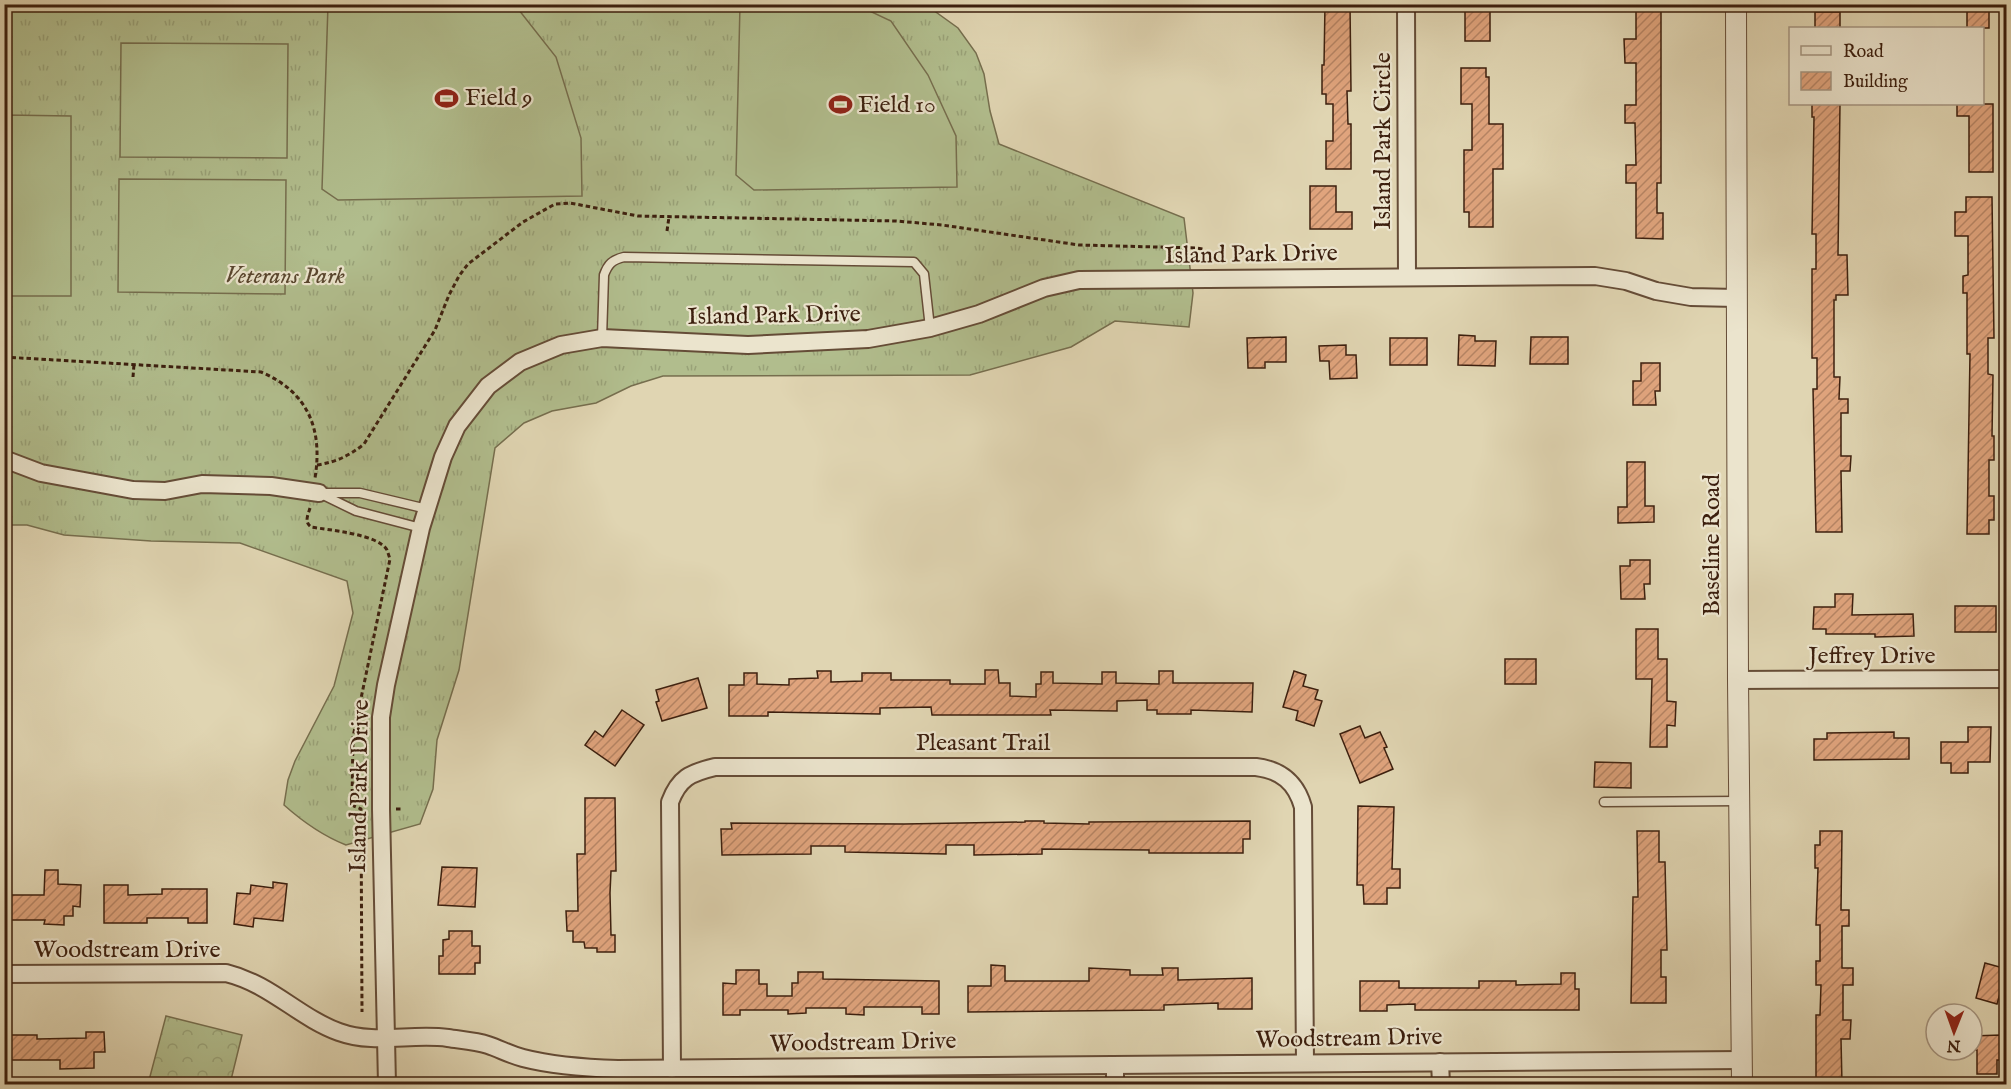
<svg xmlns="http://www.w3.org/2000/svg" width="2011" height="1089" font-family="'IM FELL English',serif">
	<defs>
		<pattern id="grass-tufts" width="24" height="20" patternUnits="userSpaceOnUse" patternTransform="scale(1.5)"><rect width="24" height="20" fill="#b1bd8d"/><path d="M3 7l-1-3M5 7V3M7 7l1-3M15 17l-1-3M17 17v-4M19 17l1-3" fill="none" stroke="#99a278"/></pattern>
		<pattern id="forest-crowns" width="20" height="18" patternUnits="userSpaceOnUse" patternTransform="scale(1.5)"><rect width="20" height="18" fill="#b1bd8d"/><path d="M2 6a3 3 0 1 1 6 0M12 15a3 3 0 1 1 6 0" fill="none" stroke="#99a278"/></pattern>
		<pattern id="building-hatch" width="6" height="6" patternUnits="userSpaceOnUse" patternTransform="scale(1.5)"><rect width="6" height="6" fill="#e0a47d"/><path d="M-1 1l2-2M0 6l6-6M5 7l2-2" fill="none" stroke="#b78565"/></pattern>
	</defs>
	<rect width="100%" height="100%" fill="#e0d5b2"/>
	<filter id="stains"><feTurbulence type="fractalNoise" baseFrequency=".00333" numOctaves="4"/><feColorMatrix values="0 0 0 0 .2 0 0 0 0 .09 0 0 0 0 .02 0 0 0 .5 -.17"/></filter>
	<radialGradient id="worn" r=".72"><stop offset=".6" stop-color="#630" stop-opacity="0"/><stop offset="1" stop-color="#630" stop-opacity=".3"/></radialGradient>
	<path fill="url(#grass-tufts)" stroke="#766e4e" stroke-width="1.5" d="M5 5H926L958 28 976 53 984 74 990 111 999 144 1184 218 1193 293 1189 327 1115 321 1071 347 970 375 663 376 631 386 596 403 552 411 524 423 495 448 459 670 437 740 433 789 420 824 346 845C323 836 302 821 284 805L288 780 295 761 334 686 353 613 347 581 240 543 151 541 64 535 27 525H5Z"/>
	<path fill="url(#forest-crowns)" stroke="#766e4e" stroke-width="1.5" d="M166 1016 242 1035 230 1084H148Z"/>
	<g fill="#b1bd8d" stroke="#766e4e" stroke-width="1.5">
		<path d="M328 5H515L556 57 581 138 582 196 338 200 322 189Z"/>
		<path d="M740 5H857L891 21 928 75 956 136 957 187 754 190 736 175Z"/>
		<path d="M121 43 288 44 287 158 120 157Z"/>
		<path d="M5 115 71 116V296H5Z"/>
		<path d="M119 179 286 180 285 294 118 292Z"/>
	</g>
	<g fill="url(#building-hatch)" stroke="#3c1f0e" stroke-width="1.5">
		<path d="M1325 4H1350L1351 91H1347L1348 124H1351V169H1326V141H1333V104H1326V94H1322V65H1324Z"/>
		<rect x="1465" y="4" width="25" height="37"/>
		<path d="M1636 4H1661V183H1657V213H1663V239L1636 238V183H1626V165H1636L1635 123H1625V105H1636V63H1625L1624 39H1636Z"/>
		<rect x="1967" y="5" width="22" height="23"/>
		<rect x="1815" y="12" width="25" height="16"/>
		<path d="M1461 68H1486V77H1489V124H1503V169H1493V227H1469V212H1464V150H1472V104H1461Z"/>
		<path d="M1812 104H1840L1838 255H1847L1848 295H1836V300H1834V377H1840L1839 399H1848V413H1841V456H1851L1850 471H1841L1842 532H1816L1813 389H1817V358H1812V269H1816V234H1812L1814 117H1812Z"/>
		<path d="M1957 104H1993V172H1969V116H1957Z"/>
		<path d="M1310 186H1336V212H1352V229H1310Z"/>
		<path d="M1966 197H1992L1994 338H1988V374L1993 375 1992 436H1994V460H1989V496H1994V520H1989V534H1967L1970 354H1967V293H1963V276L1968 275V236H1955V212H1966Z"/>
		<path d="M1459 335 1475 336V341H1496L1495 366 1458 365Z"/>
		<path d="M1286 337V362H1265V368H1248L1247 338Z"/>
		<path d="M1531 337H1568V364H1530Z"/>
		<rect x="1390" y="338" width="37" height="27"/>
		<path d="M1346 345V355H1356L1357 378 1330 379 1329 361H1320L1319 346Z"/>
		<path d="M1641 363H1660V391H1655L1656 405H1633V381H1641Z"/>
		<path d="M1627 462H1645V506H1654V522L1618 523V507H1627Z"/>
		<path d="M1630 560H1650V584H1644L1645 599H1621L1620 566H1630Z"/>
		<path d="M1835 594H1853L1852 615 1913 614 1914 636 1875 637V634H1826V629H1813L1814 607H1835Z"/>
		<rect x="1955" y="606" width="41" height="26"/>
		<path d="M1636 629H1658V659H1667V701L1676 702 1675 726 1667 725V747H1650L1652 679H1636Z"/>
		<rect x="1505" y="659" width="31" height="25"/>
		<path d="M985 670H998L999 683H1010V696L1036 697V684H1041V672H1053V683L1102 684V672H1116V683L1159 684V671H1173V683H1253L1252 712 1191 710V714H1157V710H1147V700L1117 701V711L1050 710 1051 715H932L931 707 880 708V714L768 712V716H729V685H744V673H757V684L789 685V679L818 678 817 671H831V682L862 681V673H891V680H950V684H985Z"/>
		<path d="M1294 671 1306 675 1303 686 1318 690 1315 699 1322 701 1314 726 1296 720 1298 711 1283 707Z"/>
		<path d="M698 678 707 708 662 721 656 702 659 701 656 690Z"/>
		<path d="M622 710 644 725 615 766 585 745 595 731 603 737Z"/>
		<path d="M1360 726 1365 738 1380 732 1387 747 1384 748 1393 769 1360 783 1340 734Z"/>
		<path d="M1968 727H1991L1990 762H1968V773H1951V763H1941V742H1968Z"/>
		<path d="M1894 732V738H1909V759L1814 760V739H1827V733Z"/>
		<path d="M1595 762 1631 763V788L1594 787Z"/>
		<path d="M585 798H615L616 871H611L610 893 611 935H615V952H597V948H585L584 942H573V931H567L566 911H578L577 854H585Z"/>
		<path d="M1358 806 1394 807 1392 869H1400V888H1387V904H1364L1363 885H1357Z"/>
		<path d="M1025 821H1044V823L1089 824V822L1250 821V839H1243V853H1149V850L1042 849V854L974 855V845H946V854L845 852V846H811V854L722 855 721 829H732L731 823 904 824 1025 822Z"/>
		<path d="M1637 831H1659V862H1665L1667 950H1661V977H1666V1003H1631L1633 897H1638Z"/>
		<path d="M1820 831H1842L1841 910H1849V926H1842V968H1853V985H1843V1020H1851L1850 1039H1841L1842 1084H1816V1015H1820L1821 985H1816V961H1820V925H1816L1818 868H1815V845H1820Z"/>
		<path d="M442 867 477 868 475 907 438 905Z"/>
		<path d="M45 870H58V884L81 885 80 907 73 906V916H64V925L44 924 45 920H4V895H44Z"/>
		<path d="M273 882 287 884 283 921 254 918 253 927 234 924 237 893 250 894 251 885 273 888Z"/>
		<path d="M104 885H128V895L162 894V889H207V923H188V918H147V923H104Z"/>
		<path d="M449 931H472V946H480V963H475V974H439V956H443V940L449 939Z"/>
		<path d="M1985 963 2007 969V992L2001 990 1997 1004 1976 998Z"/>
		<path d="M991 965 1005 966V981H1089V968L1130 970V975H1163L1162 968H1178V980L1252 978V1009H1218V1003L1164 1005V1010L968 1012V986H991Z"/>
		<path d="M736 970H759V984H767V996H792V983H798V972H823V979L939 981V1014H922V1007H864V1015L846 1014V1008H806V1013L788 1014V1010H740V1015H723V983L736 984Z"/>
		<path d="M1561 973H1575V989H1579V1010H1415V1004L1387 1005V1011H1360V981H1399V988H1479V981H1516V985L1561 984Z"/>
		<path d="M86 1032H104L105 1052H94V1068L60 1069V1060H4V1035H37V1039L86 1038Z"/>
		<path d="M2001 1035V1060H1997V1074H1977V1050H1972V1036Z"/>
	</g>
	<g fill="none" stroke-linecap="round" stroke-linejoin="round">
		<defs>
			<g id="service">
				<path d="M602 338 604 275C608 264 612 260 624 257L914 262 924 274 930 328"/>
				<path d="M421 528 356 511 319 493H360L427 509"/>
				<path d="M1604 802 1739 801"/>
			</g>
			<g id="minor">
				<path d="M1406 4 1407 277"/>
				<path d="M4 459 41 473 133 490 165 491 202 484 271 486 319 493"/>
				<path d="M1738 680 2006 679"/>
				<path d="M4 974 226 973C271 984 298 1017 339 1032 375 1045 411 1033 448 1038 461 1040 476 1041 488 1045 500 1049 511 1055 523 1058 554 1066 585 1068 618 1069L1742 1060"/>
				<path d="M1440 1062 1441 1084"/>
				<path d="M1115 1065V1084"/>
				<path d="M672 1069 670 802C679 778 690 773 715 767H1256C1281 770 1296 782 1303 807L1305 1063"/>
				<path d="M387 1084 381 809V717L386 685 421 528 443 457 457 426 488 386 520 362 561 345 602 338 748 345 868 339 930 328 979 314 1044 288 1079 280 1595 276 1626 281 1656 291 1691 297 1736 298"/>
			</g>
			<path id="tertiary" d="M1736 4 1738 680 1742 1084"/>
		</defs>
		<use href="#service" stroke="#654c37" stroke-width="11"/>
		<use href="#minor" stroke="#654c37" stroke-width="20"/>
		<use href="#tertiary" stroke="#654c37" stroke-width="22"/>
		<g stroke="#3c1f0e" stroke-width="3" stroke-dasharray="4.5 3" stroke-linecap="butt">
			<path d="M667 231 669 217"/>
			<path d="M4 357 261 372C308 392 323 429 315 478"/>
			<path d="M133 377 134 364"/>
			<path d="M317 465C336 462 349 456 364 444L435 330 449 295 459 276 468 264 523 222 555 204 570 203 638 216 896 221 942 225 1079 245 1196 248 1203 249 1207 254V264"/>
			<path d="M310 508C308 515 304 522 311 527 328 530 378 534 387 550 388 553 389 556 390 559L353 737 352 802 354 806 361 809 362 1012"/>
			<path d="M396 809H403"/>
		</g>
		<use href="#service" stroke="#ebe4cd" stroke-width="8"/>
		<use href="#minor" stroke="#ebe4cd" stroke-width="16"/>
		<use href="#tertiary" stroke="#ebe4cd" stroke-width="20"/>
	</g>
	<defs>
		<symbol id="stadium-bare" viewBox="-9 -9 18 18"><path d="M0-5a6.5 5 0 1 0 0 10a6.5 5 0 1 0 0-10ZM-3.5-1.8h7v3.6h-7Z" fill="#8f2418" stroke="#ebe4cd" stroke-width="2.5" paint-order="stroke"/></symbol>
	</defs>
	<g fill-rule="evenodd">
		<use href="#stadium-bare" x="430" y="82" width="33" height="33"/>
		<use href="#stadium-bare" x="824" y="88" width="33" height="33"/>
	</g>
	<g text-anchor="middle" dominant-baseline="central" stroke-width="4.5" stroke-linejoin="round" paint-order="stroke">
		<g font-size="24" fill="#3c1f0e" stroke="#ebe4cd" text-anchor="start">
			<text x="465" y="98">Field 9</text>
			<text x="858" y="105">Field 10</text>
		</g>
		<g font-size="24" fill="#3c1f0e" stroke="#ebe4cd">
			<text transform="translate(1383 141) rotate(-90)">Island Park Circle</text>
			<text transform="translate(1251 255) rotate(-1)">Island Park Drive</text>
			<text transform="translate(774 316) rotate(-1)">Island Park Drive</text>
			<text transform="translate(1712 545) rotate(-90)">Baseline Road</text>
			<text x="1872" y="656">Jeffrey Drive</text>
			<text x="983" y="743">Pleasant Trail</text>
			<text transform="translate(360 786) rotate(-89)">Island Park Drive</text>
			<text x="127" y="950">Woodstream Drive</text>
			<text transform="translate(1349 1039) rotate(-1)">Woodstream Drive</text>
			<text transform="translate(863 1043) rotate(-1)">Woodstream Drive</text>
		</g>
		<g font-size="24" font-style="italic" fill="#59462e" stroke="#ebe4cd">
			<text x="285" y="276">Veterans Park</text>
		</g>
	</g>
	<rect width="2011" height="1089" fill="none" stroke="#e0d5b2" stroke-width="24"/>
	<rect x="6" y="6" width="1999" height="1077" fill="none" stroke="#3c1f0e" stroke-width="3"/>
	<rect x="12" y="12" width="1987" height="1065" fill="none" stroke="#3c1f0e" stroke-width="1.5"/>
	<rect x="1789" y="27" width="195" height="78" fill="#ebe4cd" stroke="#a59581" stroke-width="1.5"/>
	<rect x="1801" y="46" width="30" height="9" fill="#ebe4cd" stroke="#a59581" stroke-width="1.5"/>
	<text x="1843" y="57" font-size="18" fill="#3c1f0e">Road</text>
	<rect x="1801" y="72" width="30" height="18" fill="url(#building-hatch)" stroke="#a59581" stroke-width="1.5"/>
	<text x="1843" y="87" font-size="18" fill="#3c1f0e">Building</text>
	<g transform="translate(1954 1032) rotate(181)"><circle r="28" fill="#ebe4cd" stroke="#a59581" stroke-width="1.5"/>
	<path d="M0-4.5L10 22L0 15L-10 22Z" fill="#8f2418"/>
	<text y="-9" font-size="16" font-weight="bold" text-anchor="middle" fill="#3c1f0e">N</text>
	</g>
	<rect width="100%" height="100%" filter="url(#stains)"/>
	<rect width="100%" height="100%" fill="url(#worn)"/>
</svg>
